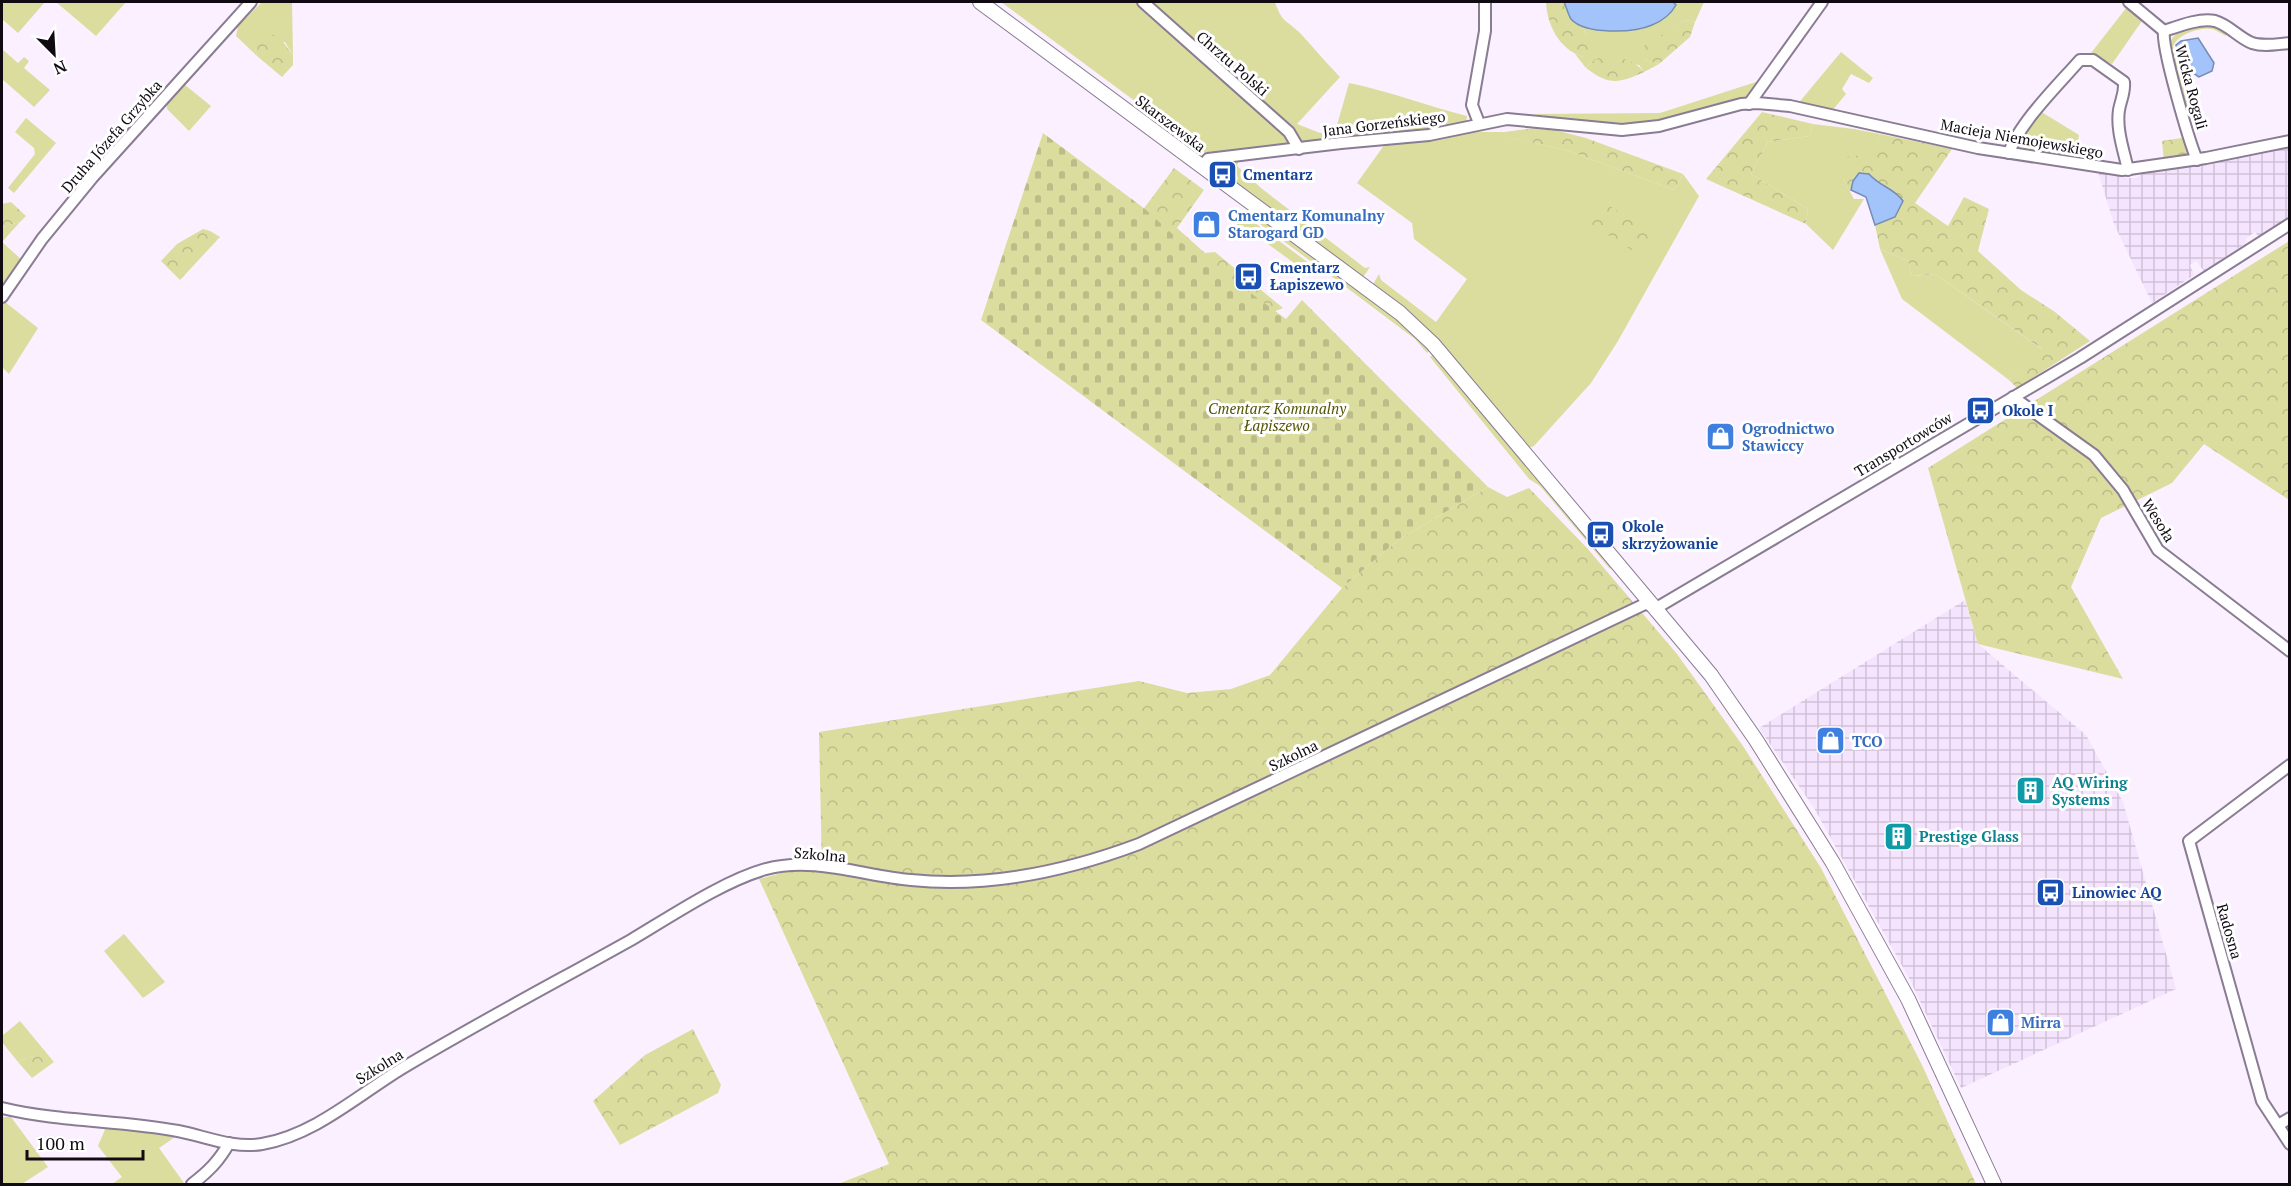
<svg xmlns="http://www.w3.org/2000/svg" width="2291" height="1186" font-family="'PT Serif',serif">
	<defs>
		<pattern id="industrial-grid" width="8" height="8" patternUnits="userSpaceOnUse" patternTransform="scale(1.5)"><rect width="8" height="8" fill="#f4e4fd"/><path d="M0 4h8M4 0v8" fill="none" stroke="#d0c2d8"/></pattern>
		<pattern id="forest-crowns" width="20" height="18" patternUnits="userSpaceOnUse" patternTransform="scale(1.5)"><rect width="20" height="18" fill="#dbdd9f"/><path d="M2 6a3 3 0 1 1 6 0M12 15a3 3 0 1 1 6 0" fill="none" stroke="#bbbc88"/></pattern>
		<pattern id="cemetery-stones" width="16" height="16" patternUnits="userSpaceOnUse" patternTransform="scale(1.5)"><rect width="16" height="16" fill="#dbdd9f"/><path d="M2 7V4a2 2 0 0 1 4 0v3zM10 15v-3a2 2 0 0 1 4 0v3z" fill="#bbbc88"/></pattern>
	</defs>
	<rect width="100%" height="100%" fill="#faf0ff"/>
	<g fill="url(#industrial-grid)">
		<path d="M2289 146V218L2262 236H2258L2255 232 2246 238V243L2204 271 2196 261 2190 265 2194 275 2152 303 2114 224 2098 172 2122 173 2126 178H2136L2143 173Z"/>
		<path d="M1965 600 1978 644 2086 735 2123 802 2176 989 1961 1088 1910 980 1814 808 1759 728Z"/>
	</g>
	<g fill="#dbdd9f">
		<path d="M2 2H45L18 33 2 19Z"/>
		<path d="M56 2H126L96 36Z"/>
		<path d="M262 2H292L293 55 285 42 255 48 257 56 236 36 238 26Z"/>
		<path d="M1001 2H1136L1158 24 1290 139 1292 145 1209 156Z"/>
		<path d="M1146 2H1275C1282 23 1287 20 1301 34 1314 48 1326 63 1340 77L1297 124 1320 133 1335 132 1349 83C1389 91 1427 106 1467 116L1466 122 1441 129 1300 143Z"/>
		<path d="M1673 2H1704L1695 22 1686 20 1674 28 1645 60 1659 64 1644 72 1639 65 1594 60 1586 68 1575 54 1583 57 1587 37 1582 25 1596 30 1676 5Z"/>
		<path d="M2127 7 2144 18 2112 64 2091 53Z"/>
		<path d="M2199 25 2215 26 2226 30V36C2222 34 2216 30 2212 29 2200 27 2177 34 2173 47L2190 104 2185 105 2169 46C2172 31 2187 29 2199 25Z"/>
		<path d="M2 49 18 63 24 57 29 61 24 68 50 90 34 107 2 79Z"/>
		<path d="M1841 52 1873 78 1869 83 1851 74 1842 89 1846 94 1831 112 1797 105Z"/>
		<path d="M1759 81 1745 100 1684 118 1611 127 1533 114 1660 113Z"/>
		<path d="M185 85 211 106 189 131 167 109V103Z"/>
		<path d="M2040 111 2079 135 2075 160 2023 152 2018 149V142Z"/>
		<path d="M26 118 56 143 14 193 8 188 35 154 34 148 15 132Z"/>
		<path d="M1813 124 1854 129 1880 134 1873 154 1843 179 1854 199H1864L1833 250 1806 224 1808 209 1751 174 1768 142 1809 136Z"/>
		<path d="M1478 132H1504L1508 137 1566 150 1674 190 1683 174 1699 196 1618 341 1591 383 1534 446 1526 449 1372 286 1379 274 1381 280 1436 322 1467 279 1414 239 1412 223 1357 183 1385 144C1416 145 1447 135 1478 132Z"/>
		<path d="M1239 160 1237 166 1261 188 1365 268 1370 267 1362 279 1235 185 1238 178 1236 174 1220 162Z"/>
		<path d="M1247 211H1254L1315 255 1316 265 1245 213Z"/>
		<path d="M1240 215 1251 220 1314 267 1309 274 1242 225 1238 229 1236 221Z"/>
		<path d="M20 222 2 242 23 261 3 288H2V227Z"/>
		<path d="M1880 249 1908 261 1912 276 1935 274 2043 350 2009 380 1902 299Z"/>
		<path d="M1327 267 1403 321 1430 350 1427 353 1415 339 1322 269Z"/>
		<path d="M5 302 38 328 9 374 2 367V306Z"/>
		<path d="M1434 354 1611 566 1610 569 1540 486 1529 479 1430 357Z"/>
		<path d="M124 934 165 982 143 998 104 951Z"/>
		<path d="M20 1021 54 1062C41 1055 32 1054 18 1062L2 1042V1036Z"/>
		<path d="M2 1117H11L48 1167 22 1184H2Z"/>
		<path d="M106 1127 175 1137 159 1148 184 1183 112 1184 122 1177 98 1146Z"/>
	</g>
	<g fill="url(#forest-crowns)">
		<path d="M1546 2H1564L1571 19 1582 25 1587 37H1596L1601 41 1602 48 1583 57C1559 49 1547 25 1546 2Z"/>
		<path d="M1686 20 1695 22 1690 37 1659 64 1645 60 1644 46Z"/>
		<path d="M266 35H278L293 55V65L282 77 257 56 255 48Z"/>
		<path d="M1607 55C1621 58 1635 60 1644 72 1619 84 1608 85 1586 68L1594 60Z"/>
		<path d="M1762 112 1813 124 1809 136 1768 142 1751 174 1808 209 1806 224 1706 179Z"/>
		<path d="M1543 127 1586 138 1683 174 1674 190 1566 150 1507 137 1504 132Z"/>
		<path d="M1880 134 1952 149 1915 203 1948 226 1964 197 1989 209 1978 251 2021 290 2055 312 2090 341 2017 388 2009 380 2042 349 1935 274 1912 276 1908 261 1880 249 1875 225 1895 217 1903 201C1890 183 1873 181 1853 181L1850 192 1843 179 1845 157 1872 154Z"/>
		<path d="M2188 137 2192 157 2164 162 2162 141Z"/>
		<path d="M1174 168 1204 190 1177 228 1205 253 1215 252 1283 308 1266 315 1133 223Z"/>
		<path d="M1600 200 1654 234 1641 256 1586 221Z"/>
		<path d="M11 202 26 216 20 222 2 227V204Z"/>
		<path d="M203 229 210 231 220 237 180 280 161 261 177 244Z"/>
		<path d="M2289 241V500L2204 444 2172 483 2101 518 2071 587 2123 679 1978 644 1928 468Z"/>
		<path d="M1488 487 1507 497 1529 488 1587 548 1677 654 1743 746 1821 868 1922 1065 1976 1184H838L889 1164 759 879 789 871 822 872 819 732 1139 681 1187 693 1231 689 1270 675 1342 588 1398 540Z"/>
		<path d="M693 1029 721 1085 718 1093 620 1145 593 1101 645 1055Z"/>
		<path d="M42 1055 54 1062 32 1078 18 1062 27 1057Z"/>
	</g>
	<path fill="url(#cemetery-stones)" d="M1043 133 1145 209 1182 243 1286 319 1302 300 1488 487 1398 540 1342 588 981 320Z"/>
	<g fill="#a2c4fa" stroke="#768cb5" stroke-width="1.5">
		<path d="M1564 2H1673L1676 5C1671 14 1662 21 1652 25 1634 33 1585 35 1571 19 1568 14 1566 6 1564 2Z"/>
		<path d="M2198 38 2214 63 2212 71 2199 77C2189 71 2179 57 2176 45L2181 41Z"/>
		<path d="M1859 173 1869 174C1879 186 1894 188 1903 201L1895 217 1875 225 1866 197 1851 190 1853 181Z"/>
	</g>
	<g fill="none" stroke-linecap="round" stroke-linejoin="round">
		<defs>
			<g id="minor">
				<path d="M1143 2 1289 132 1299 149"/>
				<path d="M2129 2 2164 31"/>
				<path d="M2164 31C2161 46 2189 141 2197 160"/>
				<path d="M2164 31C2179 26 2199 18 2215 21 2229 25 2239 38 2252 43 2264 47 2277 44 2290 43"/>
				<path d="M1749 104 1822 2"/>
				<path d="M1479 123 1472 105 1485 31V2"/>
				<path d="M2009 153C2019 123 2059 84 2080 60H2093L2124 82C2125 93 2121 99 2119 110 2116 130 2124 151 2128 170"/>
				<path d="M1202 166 1208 159 1341 143 1429 135 1507 119 1622 130 1659 126 1741 104 1757 103 1790 106 1978 148 2122 170 2206 158 2290 141"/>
				<path d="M2 297 42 239 92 178 251 2"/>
				<path d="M2013 397 2094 455 2123 490 2158 550 2290 651"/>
				<path d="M2290 765 2189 841 2262 1101 2290 1144"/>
				<path d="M2 1108C59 1122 120 1120 178 1131 205 1136 233 1149 262 1144 314 1135 357 1096 401 1069 476 1024 554 983 631 940 670 917 723 881 766 869 813 856 864 876 911 880 989 888 1067 871 1139 844L1645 604 1658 607 2080 358 2290 224"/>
				<path d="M2278 1125 2290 1118"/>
				<path d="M192 1184C208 1172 219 1161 229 1143"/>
			</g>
			<path id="major" d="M980 2 1400 313 1433 344 1711 675 1756 740 1833 863 1908 999 1994 1184"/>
		</defs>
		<use href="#minor" stroke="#8a7c92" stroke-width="14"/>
		<use href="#major" stroke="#8a7c92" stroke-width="16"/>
		<use href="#minor" stroke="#fff" stroke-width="10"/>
		<use href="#major" stroke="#fff" stroke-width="14"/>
	</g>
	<defs>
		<symbol id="bus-square" viewBox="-11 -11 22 22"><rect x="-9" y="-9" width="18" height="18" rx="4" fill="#1a4fb4" stroke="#fff"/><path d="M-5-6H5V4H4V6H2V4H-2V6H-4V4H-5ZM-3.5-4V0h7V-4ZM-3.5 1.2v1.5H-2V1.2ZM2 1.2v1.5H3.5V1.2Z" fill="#fff"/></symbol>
		<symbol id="shop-square" viewBox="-11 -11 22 22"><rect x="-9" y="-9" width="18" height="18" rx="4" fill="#3f7fe0" stroke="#fff"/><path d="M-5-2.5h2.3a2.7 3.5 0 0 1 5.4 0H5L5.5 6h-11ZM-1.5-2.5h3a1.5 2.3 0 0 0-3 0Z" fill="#fff"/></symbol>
		<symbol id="building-square" viewBox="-11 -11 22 22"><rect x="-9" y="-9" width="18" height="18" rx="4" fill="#0f9aa8" stroke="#fff"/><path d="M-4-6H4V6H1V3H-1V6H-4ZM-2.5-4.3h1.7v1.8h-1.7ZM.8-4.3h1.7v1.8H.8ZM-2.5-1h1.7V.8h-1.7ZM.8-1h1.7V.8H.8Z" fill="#fff"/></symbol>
	</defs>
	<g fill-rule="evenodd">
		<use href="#bus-square" x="1206" y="158" width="33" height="33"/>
		<use href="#shop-square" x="1190" y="208" width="33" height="33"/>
		<use href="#bus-square" x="1232" y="260" width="33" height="33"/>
		<use href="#bus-square" x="1964" y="394" width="33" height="33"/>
		<use href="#shop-square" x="1704" y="420" width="33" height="33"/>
		<use href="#bus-square" x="1584" y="518" width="33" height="33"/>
		<use href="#shop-square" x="1814" y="724" width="33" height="33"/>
		<use href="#building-square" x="2014" y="774" width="33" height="33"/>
		<use href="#building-square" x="1882" y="820" width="33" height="33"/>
		<use href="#bus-square" x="2034" y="876" width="33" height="33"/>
		<use href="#shop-square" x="1984" y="1006" width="33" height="33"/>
	</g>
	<g text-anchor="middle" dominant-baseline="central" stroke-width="6" stroke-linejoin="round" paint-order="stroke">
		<g font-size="15" fill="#100b13" stroke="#fff">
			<text transform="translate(1233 63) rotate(41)">Chrztu Polski</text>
			<text transform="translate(2192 87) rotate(75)">Wicka Rogali</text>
			<text transform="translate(1171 123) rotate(37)">Skarszewska</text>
			<text transform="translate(1384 123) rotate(-7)">Jana Gorzeńskiego</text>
			<text transform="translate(111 136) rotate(-49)">Druha Józefa Grzybka</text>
			<text transform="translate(2022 138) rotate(10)">Macieja Niemojewskiego</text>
			<text transform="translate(1903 444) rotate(-31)">Transportowców</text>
			<text transform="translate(2159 520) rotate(58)">Wesoła</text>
			<text transform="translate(1293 755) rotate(-26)">Szkolna</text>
			<text transform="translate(820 854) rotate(5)">Szkolna</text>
			<text transform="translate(2230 931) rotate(74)">Radosna</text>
			<text transform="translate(379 1066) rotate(-32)">Szkolna</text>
		</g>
		<g font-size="15" font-weight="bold" fill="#164399" stroke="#fff" text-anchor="start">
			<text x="1243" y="174">Cmentarz</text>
			<text x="1270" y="267">Cmentarz<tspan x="1270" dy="17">Łapiszewo</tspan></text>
			<text x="2002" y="410">Okole I</text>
			<text x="1622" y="526">Okole<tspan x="1622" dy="17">skrzyżowanie</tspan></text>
			<text x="2072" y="892">Linowiec AQ</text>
		</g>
		<g font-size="15" font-weight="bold" fill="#366cbe" stroke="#fff" text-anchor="start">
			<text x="1228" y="215">Cmentarz Komunalny<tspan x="1228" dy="17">Starogard GD</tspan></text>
			<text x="1742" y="428">Ogrodnictwo<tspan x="1742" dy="17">Stawiccy</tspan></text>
			<text x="1852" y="741">TCO</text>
			<text x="2021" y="1022">Mirra</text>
		</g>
		<g font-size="15" font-style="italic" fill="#545405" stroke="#fff">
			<text x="1277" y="408">Cmentarz Komunalny<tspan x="1277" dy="17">Łapiszewo</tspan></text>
		</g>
		<g font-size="15" font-weight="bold" fill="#0d838f" stroke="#fff" text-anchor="start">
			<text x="2052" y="782">AQ Wiring<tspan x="2052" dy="17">Systems</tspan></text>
			<text x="1919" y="836">Prestige Glass</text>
		</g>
	</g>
	<rect width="2291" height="1186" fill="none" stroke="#100b13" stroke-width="6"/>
	<g transform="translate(54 54) rotate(156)" stroke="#ffffff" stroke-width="4.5" paint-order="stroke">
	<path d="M0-4.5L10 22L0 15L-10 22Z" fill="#100b13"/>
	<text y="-9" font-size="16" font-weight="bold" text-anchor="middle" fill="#100b13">N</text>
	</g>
	<path d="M27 1150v9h116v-9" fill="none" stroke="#100b13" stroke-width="3"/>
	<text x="36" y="1150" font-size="18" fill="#100b13" stroke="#ffffff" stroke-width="4.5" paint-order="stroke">100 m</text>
</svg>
